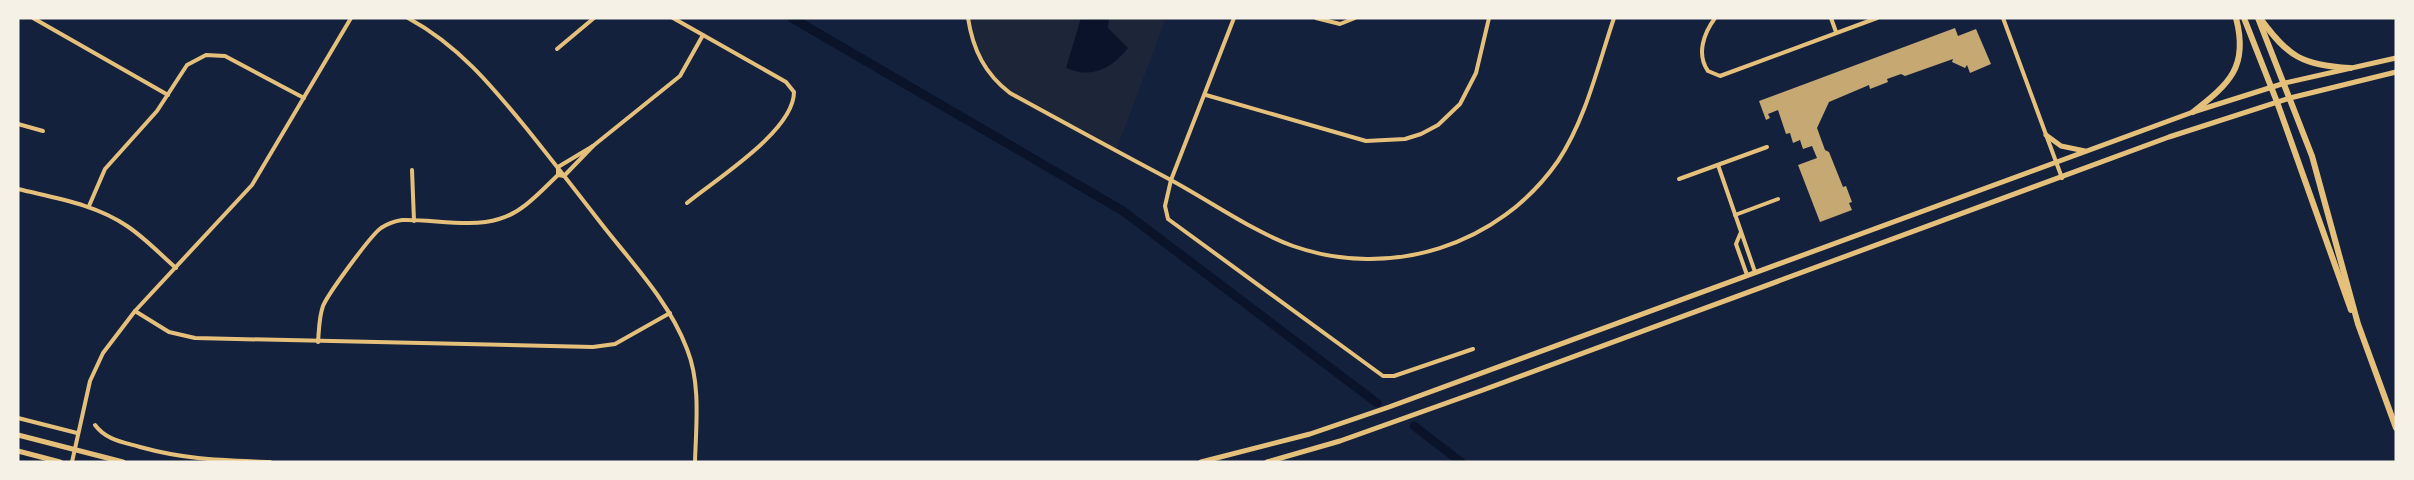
<svg xmlns="http://www.w3.org/2000/svg" width="2414" height="480" font-family="'Source Sans 3',sans-serif">
	<rect width="100%" height="100%" fill="#14213d"/>
	<path fill="#1d2539" d="M969 18H1166L1115 153 1005 94 981 62Z"/>
	<path fill="#0b132b" d="M1081 18H1109L1108 28 1128 48C1111 69 1092 79 1066 68Z"/>
	<g fill="none" stroke-linecap="round" stroke-linejoin="round">
		<g stroke="#0b132b" stroke-width="9">
			<path d="M792 18 1123 211 1377 403"/>
			<path d="M1414 426 1461 462"/>
		</g>
	</g>
	<path fill="#c6a872" d="M1955 28 1958 36 1976 29 1991 64 1970 73 1967 65 1965 68 1952 62 1953 59 1905 76 1901 74 1887 79 1888 82 1870 89 1869 85 1829 102 1817 128 1825 150 1829 152 1843 187 1846 186 1852 202 1849 203 1852 210 1820 222 1798 165 1817 158 1812 146 1803 149 1800 140 1793 143 1790 133 1786 134 1778 110 1768 114 1770 118 1766 120 1759 101Z"/>
	<g fill="none" stroke-linecap="round" stroke-linejoin="round">
		<g stroke="#e5c07b" stroke-width="4">
			<path d="M33 18 168 95"/>
			<path d="M408 18C458 45 491 85 527 129 551 159 576 191 600 222 631 262 669 301 687 349 701 384 696 425 695 462"/>
			<path d="M673 18 786 82 794 92C794 131 716 179 687 203"/>
			<path d="M968 18C973 50 985 74 1010 93 1063 122 1116 151 1169 179 1210 201 1250 230 1293 246 1390 280 1499 246 1558 161 1586 119 1598 65 1614 18"/>
			<path d="M1234 18 1171 180 1165 206 1168 219 1383 376H1394L1473 349"/>
			<path d="M1316 18 1340 24 1355 18"/>
			<path d="M1715 18C1704 33 1696 54 1708 71L1720 76 1877 18"/>
			<path d="M1831 18 1836 32"/>
			<path d="M2003 18 2062 178"/>
			<path d="M557 49 594 18"/>
			<path d="M1206 95 1366 141 1405 139 1421 134 1438 125 1460 104 1476 73 1489 18"/>
			<path d="M18 124 43 131"/>
			<path d="M1718 165 1755 272"/>
			<path d="M412 170 414 221"/>
			<path d="M558 175 564 176 593 146 680 76 703 35"/>
			<path d="M1679 179 1767 147"/>
			<path d="M18 189C55 198 95 204 127 226 145 238 160 254 176 268"/>
			<path d="M89 206 105 169 157 111 187 65 206 55 225 56 304 98"/>
			<path d="M1735 215 1778 199"/>
			<path d="M1741 232 1736 244 1747 275"/>
			<path d="M135 311 169 332 195 338 593 347 615 344 670 313"/>
			<path d="M318 342C319 330 319 317 323 306 328 294 370 236 381 228 387 224 395 221 402 220 432 219 471 228 499 219 522 213 541 191 558 175V167L593 146"/>
			<path d="M18 418 77 433"/>
			<path d="M95 425C106 440 123 442 140 447 187 460 222 460 270 462"/>
			<path d="M72 462 90 381 103 353 135 311 252 185 351 18"/>
		</g>
		<g stroke="#e5c07b" stroke-width="5">
			<path d="M2046 135 2061 146 2085 151"/>
			<path d="M18 435 123 462"/>
			<path d="M18 451 60 462"/>
			<path d="M1201 462 1310 434 1389 407 2193 112 2285 83 2396 58"/>
			<path d="M1267 462 1340 441 1483 390 2169 137 2290 98 2396 72"/>
		</g>
		<g stroke="#e5c07b" stroke-width="6">
			<path d="M2244 18 2277 102 2351 310"/>
			<path d="M2258 18 2312 156 2358 324 2396 428"/>
			<path d="M2260 18C2288 57 2302 65 2350 68"/>
			<path d="M2193 112C2229 84 2249 67 2236 18"/>
		</g>
	</g>
	<rect width="2414" height="480" fill="none" stroke="#f6f1e7" stroke-width="39"/>
</svg>
